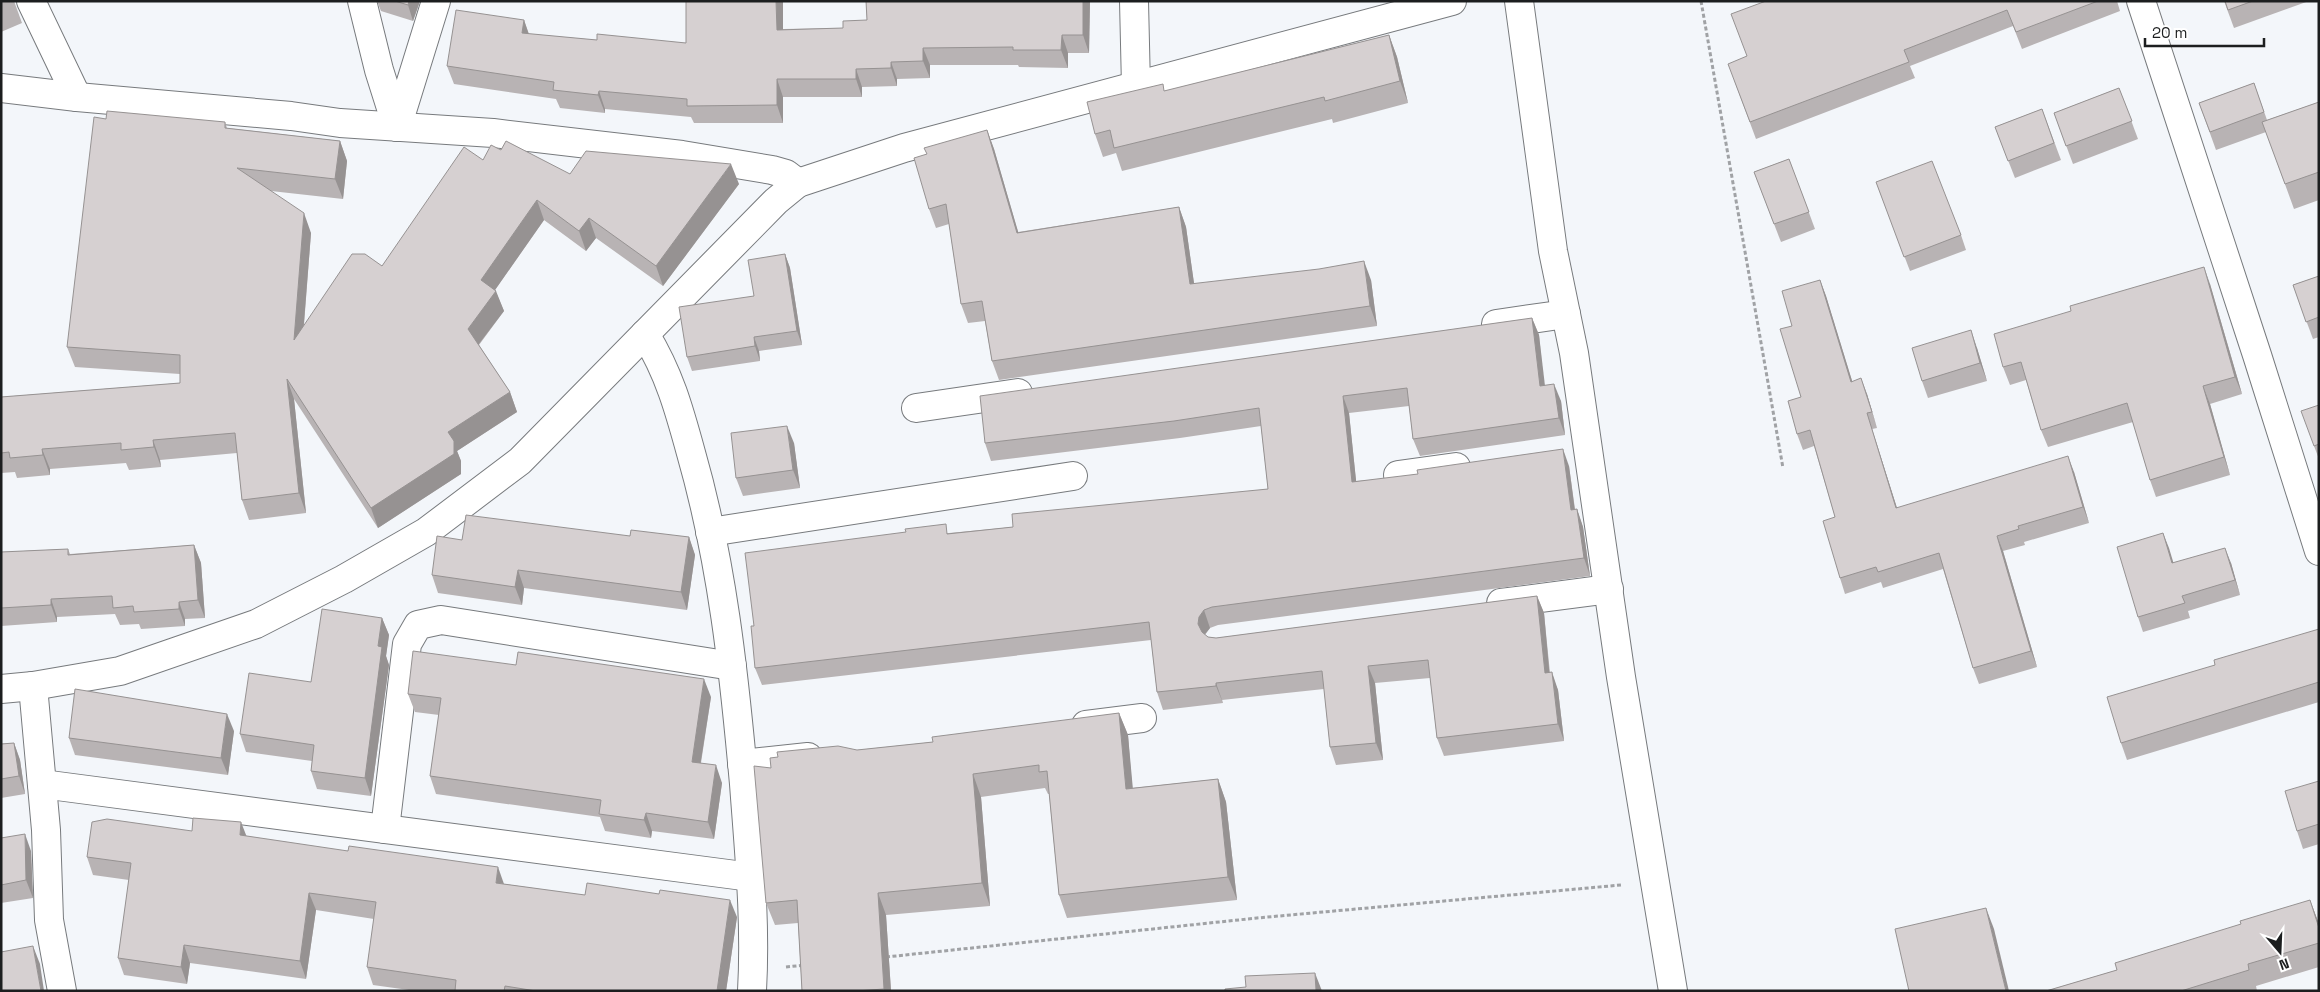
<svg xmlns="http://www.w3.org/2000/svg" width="2320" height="992" font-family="'Space Grotesk',sans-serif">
	<rect width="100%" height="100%" fill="#f3f6fa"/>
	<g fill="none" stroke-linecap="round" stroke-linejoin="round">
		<defs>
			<g id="street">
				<path d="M31 1 77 97"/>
				<path d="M362 1 379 70 397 127"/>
				<path d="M1134 1 1136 87"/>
				<path d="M1519 1 1553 251 1574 353 1621 677 1673 991"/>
				<path d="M2141 1 2257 355 2319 551"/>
				<path d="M1 88 77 97 291 116 340 123 493 133 682 155 772 170 786 174 798 183"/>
				<path d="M397 127 436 1"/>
				<path d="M1496 324 1566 314"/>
				<path d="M645 334C669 373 679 409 691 453 722 561 734 672 744 784 749 853 756 921 752 991"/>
				<path d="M916 408 1018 393"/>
				<path d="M1398 475 1456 467"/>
				<path d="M710 532 1073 476"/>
				<path d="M1501 603 1609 589"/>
				<path d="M33 686 46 830 49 920 62 991"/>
				<path d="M1 689 33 686 120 671 256 624 344 579 426 532 520 461 776 201 798 183 904 148 1452 1"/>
				<path d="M1086 725 1142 718"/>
				<path d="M742 764 808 757"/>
				<path d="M42 784 751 877"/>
				<path d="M385 829 407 644 418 625 441 620 732 666"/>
			</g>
		</defs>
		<use href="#street" stroke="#777a7d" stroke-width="30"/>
		<g stroke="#a0a2a5" stroke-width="3" stroke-dasharray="4 2.5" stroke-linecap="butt">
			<path d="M1701 1 1783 468"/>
			<path d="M886 957 1257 918 1621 885"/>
			<path d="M786 967 805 965"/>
		</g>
		<use href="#street" stroke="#fff" stroke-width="28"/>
	</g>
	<g fill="#b8b3b4">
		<path d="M1 1H14L22 23 1 32Z"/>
		<path d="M377 1H420L413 21 381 11Z"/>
		<path d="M686 1H783V29L843 28 867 20 866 1H1090L1089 53H1068V68L1019 67 1018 65H930V78L897 79V86L862 87V97H783V123H694L691 117 605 109V113L560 108 556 99 454 84 447 66 524 20 529 34 597 40 686 43Z"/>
		<path d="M1766 1H2117L2120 11 2022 49 2013 26 1910 66 1915 78 1756 139 1734 80 1747 56Z"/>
		<path d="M2224 1H2309L2234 28Z"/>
		<path d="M1389 35 1397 57 1408 103 1333 123 1332 119 1122 171 1116 153 1103 157 1095 134 1165 91Z"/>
		<path d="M2254 83 2267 120 2319 102V200L2294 209 2266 132 2216 150 2199 103Z"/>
		<path d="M2119 88 2138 139 2073 164 2054 113Z"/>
		<path d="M2042 109 2061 160 2015 178 1995 127Z"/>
		<path d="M106 119 225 122 227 128 340 141 347 161 343 199 271 191 311 233 304 325 382 266 483 160 501 150 570 174 739 184 663 286 596 238 586 251 544 220 495 290 504 311 479 345 510 392 517 412 457 451 461 461V474L378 528 294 399 306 513 249 520 242 500 237 453 160 460 161 467 129 470 126 463 50 469V475L17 478 15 472 1 473V397L180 383V374L75 367 67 347Z"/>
		<path d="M987 130 994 149 1018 232 1179 207 1186 227 1194 284 1371 280 1377 326 999 380 992 361 985 321 968 323 961 304 949 224 936 228 929 209 927 154Z"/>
		<path d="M1789 159 1815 229 1781 242 1754 172Z"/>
		<path d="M1876 182 1961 235 1966 250 1910 271Z"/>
		<path d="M785 254 790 268 802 345 759 351 760 361 692 371 687 357 754 296Z"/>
		<path d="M2319 276V337L2313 339 2293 285Z"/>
		<path d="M1820 280 1826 296 1852 381 1867 394 1877 428 1872 429 1897 508 2074 472 2089 523 2024 542 2025 545 2003 551 2037 667 1979 684 1973 668 1943 569 1883 588 1881 582 1845 594 1840 578 1835 517 1814 446 1803 450 1797 434 1801 397 1792 326Z"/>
		<path d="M2210 284 2242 394 2210 404 2230 475 2156 497 2150 480 2133 422 2048 447 2041 430 2026 380 2010 385 2003 367Z"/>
		<path d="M1532 318 1539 335 1544 385 1561 401 1565 435 1420 456 1413 439 1409 406 1349 413 1356 481 1569 466 1575 509H1577L1583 527 1590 576 1218 625 1210 628 1205 635 1208 637 1216 638 1537 596 1544 613 1550 673 1558 690 1564 741 1444 756 1437 738 1430 678 1375 683 1383 760 1336 765 1330 747 1324 689 1222 700 1223 703 1163 710 1157 692 1151 640 762 685 755 668 754 626 906 532 949 533 1013 527 1268 489 1261 426 1180 438 991 461 985 443Z"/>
		<path d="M1977 348 1987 381 1928 398 1922 381Z"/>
		<path d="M2319 405V459L2314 446Z"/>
		<path d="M794 443 800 488 743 496 736 478Z"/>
		<path d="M2163 533 2173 563H2231L2240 595 2188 611 2190 618 2143 632 2138 617Z"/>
		<path d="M630 536 689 537 695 555 687 610 524 588 522 605 438 593 432 575 462 540Z"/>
		<path d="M194 545 201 563 205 618 185 619V626L141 629 139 624 120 625 115 614 57 617V622L1 626V552L68 549 70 554Z"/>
		<path d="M382 618 389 635 386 656 389 665 371 796 317 789 311 771 312 761 246 752 240 734 311 682Z"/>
		<path d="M2319 629V702L2127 760 2121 743 2215 665Z"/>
		<path d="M408 694 711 697 701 763 722 783 714 839 652 831 651 838 605 831 600 817 436 794 430 776 439 715 415 712Z"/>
		<path d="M1119 713 1128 735 1132 788 1218 779 1226 802 1237 900 1067 918 1059 895 1049 794H1048L1045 788 981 797 990 906 886 915 891 991H802L798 923 775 925 766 903 771 768 857 750 933 742Z"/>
		<path d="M234 731 228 775 75 755 69 738Z"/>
		<path d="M14 743 20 760 25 794 1 798V744Z"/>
		<path d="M2319 781V844L2303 849 2297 831Z"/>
		<path d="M192 831 246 836 504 884 737 917 726 991H416L373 985 367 967 374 919 316 910 306 979 190 963 187 984 124 975 118 958 129 880 93 875 87 857Z"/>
		<path d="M1 838 31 851 33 898 1 903Z"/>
		<path d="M2310 900 2319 924V967L2256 986 2257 991H2046L2117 970Z"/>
	</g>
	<g fill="#969292">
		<path d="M409 1H420L413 21 408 5Z"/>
		<path d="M776 1H783V47L777 30Z"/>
		<path d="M1083 1H1090L1089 53 1083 35Z"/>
		<path d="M524 20 530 38 522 33Z"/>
		<path d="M1062 35 1068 53V68L1061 50Z"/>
		<path d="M1389 35 1397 57 1408 103 1400 81Z"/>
		<path d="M923 48 930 65V78L923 61Z"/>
		<path d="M891 62 897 79V86L891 68Z"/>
		<path d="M856 69 862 87V97L856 79Z"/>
		<path d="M777 79 783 97V123L777 105Z"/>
		<path d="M599 91 605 109V113L598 95Z"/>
		<path d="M987 130 994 149 1024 252 1017 233Z"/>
		<path d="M340 141 347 161 343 199 335 179Z"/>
		<path d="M731 164 739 184 663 286 656 266Z"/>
		<path d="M537 200 544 220 488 300 481 280Z"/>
		<path d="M1179 207 1186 227 1197 304 1190 284Z"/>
		<path d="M304 213 311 233 301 360 294 340Z"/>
		<path d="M589 218 596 238 586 251 579 231Z"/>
		<path d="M785 254 790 268 802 345 797 331Z"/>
		<path d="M1364 261 1371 280 1377 326 1370 306Z"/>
		<path d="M2204 267 2210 284 2242 394 2235 377Z"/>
		<path d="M1820 280 1826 296 1857 397 1851 382Z"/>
		<path d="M496 291 504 311 475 349 468 329Z"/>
		<path d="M1532 318 1539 335 1547 403 1540 386Z"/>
		<path d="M1971 330 1977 348 1987 381 1980 363Z"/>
		<path d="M754 337 759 351 760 361 755 346Z"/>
		<path d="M1861 378 1867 394 1877 428 1872 412Z"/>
		<path d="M287 379 294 399 306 513 299 493Z"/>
		<path d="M1554 384 1561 401 1565 435 1559 418Z"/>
		<path d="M2203 386 2210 404 2230 475 2224 457Z"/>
		<path d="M510 392 517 412 457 451 461 461V474L378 528 371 508 448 432Z"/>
		<path d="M1343 396 1349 413 1358 499 1352 482Z"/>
		<path d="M1867 413 1872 429 1902 524 1896 508Z"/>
		<path d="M787 426 794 443 800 488 793 470Z"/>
		<path d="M153 440 160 460 161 467 154 447Z"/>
		<path d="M42 449 50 469V475L43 455Z"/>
		<path d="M1563 449 1569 466 1577 527 1571 510Z"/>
		<path d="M2068 456 2074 472 2089 523 2083 507Z"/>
		<path d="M1577 509 1583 527 1590 576 1584 558Z"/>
		<path d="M2163 533 2169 548 2178 578 2172 563Z"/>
		<path d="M1997 536 2003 551 2037 667 2031 651Z"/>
		<path d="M689 537 695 555 687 610 681 592Z"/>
		<path d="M194 545 201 563 205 618 198 600Z"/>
		<path d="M2225 548 2231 563 2240 595 2235 580Z"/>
		<path d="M518 570 524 588 522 605 515 587Z"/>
		<path d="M1537 596 1544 613 1551 691 1545 673Z"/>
		<path d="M51 599 57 617V622L51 605Z"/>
		<path d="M179 602 185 619V626L179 609Z"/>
		<path d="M1204 610 1210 628 1205 634V642L1198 624 1199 617Z"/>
		<path d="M382 618 389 635 386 656 389 665 371 796 365 778 378 646Z"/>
		<path d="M1368 666 1375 683 1383 760 1376 743Z"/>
		<path d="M1552 672 1558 690 1564 741 1558 724Z"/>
		<path d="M704 679 711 697 698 779 692 762Z"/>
		<path d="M1216 683 1222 700 1223 703 1216 686Z"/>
		<path d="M1119 713 1128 735 1135 812 1126 789Z"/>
		<path d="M227 714 234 731 228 775 221 758Z"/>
		<path d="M14 743 20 760 25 794 19 776Z"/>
		<path d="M716 765 722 783 714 839 708 822Z"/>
		<path d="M973 774 981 797 990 906 982 883Z"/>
		<path d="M1218 779 1226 802 1237 900 1228 877Z"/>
		<path d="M646 813 652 831 651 838 644 820Z"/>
		<path d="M241 822 248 840 240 835Z"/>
		<path d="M25 834 31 851 33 898 26 880Z"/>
		<path d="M498 867 504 884 496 883Z"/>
		<path d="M309 893 316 910 306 979 300 961Z"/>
		<path d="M878 893 886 915 891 991H884V989Z"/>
		<path d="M730 900 737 917 726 991H717Z"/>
		<path d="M2310 900 2319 924V928Z"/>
		<path d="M1986 908 1994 929 2009 991H2006Z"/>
		<path d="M184 945 190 963 187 984 181 967Z"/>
		<path d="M33 946 40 964 44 991H41Z"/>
		<path d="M1315 973 1322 991H1316Z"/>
	</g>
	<g fill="#d6d0d1" stroke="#969292">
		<path d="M395 1H409L408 5Z"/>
		<path d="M686 1H776L777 30 843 28V21L867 20 866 1H1083V35H1062L1061 50H1013V47L923 48V61L891 62V68L856 69V79H777V105L687 106V99L599 91 598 95 553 90 554 82 447 66 456 10 524 20 522 33 597 40V34L686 43Z"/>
		<path d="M1766 1H2098L2016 32 2007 10 1904 50 1909 62 1750 122 1728 64 1747 56 1731 14Z"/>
		<path d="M2225 1H2253L2228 10Z"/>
		<path d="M1389 35 1400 81 1325 101 1324 97 1114 148 1110 130 1095 134 1087 102 1163 84 1164 91Z"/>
		<path d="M2254 83 2264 112 2210 132 2199 103Z"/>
		<path d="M2119 88 2132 121 2066 146 2054 113Z"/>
		<path d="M2319 102V172L2285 184 2262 122Z"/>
		<path d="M2042 109 2054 143 2008 161 1995 127Z"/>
		<path d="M107 111 225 122V128L340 141 335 179 237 168 304 213 294 340 352 254H365L382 266 464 147 483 160 491 145 501 150 506 141 570 174 586 151 731 164 656 266 589 218 579 231 537 200 481 280 496 291 468 329 510 392 448 432 454 441V454L371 508 287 379 299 493 242 500 235 433 153 440 154 447 121 450V443L42 449 43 455 10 458 9 452 1 453V397L180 383V355L67 347 94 117 106 119Z"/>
		<path d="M987 130 1017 233 1179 207 1190 284 1319 269 1364 261 1370 306 992 361 982 301 961 304 946 204 929 209 914 158 927 154 924 148Z"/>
		<path d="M1789 159 1809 212 1774 224 1754 172Z"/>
		<path d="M1932 161 1961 235 1904 257 1876 182Z"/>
		<path d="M785 254 797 331 754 337 755 346 687 357 679 307 754 296 748 260Z"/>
		<path d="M2204 267 2235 377 2203 386 2224 457 2150 480 2127 403 2041 430 2021 362 2003 367 1994 334 2071 311 2070 306Z"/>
		<path d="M2319 276V317L2306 322 2293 285Z"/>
		<path d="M1820 280 1851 382 1861 378 1872 412 1867 413 1896 508 2068 456 2083 507 2018 526 2019 529 1997 536 2031 651 1973 668 1939 553 1878 572 1876 567 1840 578 1823 521 1835 517 1810 430 1797 434 1788 401 1801 397 1780 329 1792 326 1782 291Z"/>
		<path d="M1532 318 1540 386 1554 384 1559 418 1413 439 1407 388 1343 396 1352 482 1418 474 1417 470 1563 449 1571 510 1577 509 1584 558 1212 607 1204 610 1199 617 1198 624 1202 632 1208 637 1216 638 1537 596 1545 673 1552 672 1558 724 1437 738 1428 660 1368 666 1376 743 1330 747 1322 671 1216 683V686L1157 692 1149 622 755 668 751 626H754L745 553 906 532 905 529 946 524 947 534 1013 527 1012 514 1268 489 1259 408 1174 421 985 443 980 396Z"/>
		<path d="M1971 330 1980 363 1922 381 1912 348Z"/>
		<path d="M2319 405V444L2314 446 2301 411Z"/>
		<path d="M787 426 793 470 736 478 731 433Z"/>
		<path d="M466 515 630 536 631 530 689 537 681 592 518 570 515 587 432 575 437 536 462 540Z"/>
		<path d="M2163 533 2172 563 2225 548 2235 580 2182 596 2185 603 2138 617 2117 547Z"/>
		<path d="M194 545 198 600 179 602V609L134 612 133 606 113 608 112 596 51 599V605L1 608V552L68 549V555Z"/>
		<path d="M322 609 382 618 378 646 382 647 365 778 311 771 314 745 240 734 249 673 311 682Z"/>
		<path d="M2319 629V682L2121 743 2107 697 2215 665 2214 660Z"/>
		<path d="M413 651 516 665 518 652 704 679 692 762 716 765 708 822 646 813 644 820 599 814 601 800 430 776 441 698 408 694Z"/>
		<path d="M75 689 227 714 221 758 69 738Z"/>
		<path d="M1119 713 1126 789 1218 779 1228 877 1059 895 1047 771 1039 772V765L973 774 982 883 878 893 884 989 856 991H802L797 900 766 903 754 766 771 768 770 758 778 757 777 752 838 746 857 750 933 742 932 737Z"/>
		<path d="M14 743 19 776 1 779V744Z"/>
		<path d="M2319 781V824L2297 831 2285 791Z"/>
		<path d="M193 818 241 822 240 835 348 851 349 846 498 867 496 883 585 895 587 883 659 894 660 890 730 900 717 991H536L505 986 504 991H455L456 980 367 967 376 902 309 893 300 961 184 945 181 967 118 958 131 863 87 857 92 822 107 819 192 831Z"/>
		<path d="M25 834 26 880 1 885V838Z"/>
		<path d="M2310 900 2319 928V943L2248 964 2249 970 2181 991H2046L2117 970 2115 963 2241 924 2240 921Z"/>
		<path d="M1986 908 2006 991H1909L1895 929Z"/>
		<path d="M33 946 41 991H1V952Z"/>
		<path d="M1315 973 1316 991H1225V989L1246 987 1245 976Z"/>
	</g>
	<rect width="2320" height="992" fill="none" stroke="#1c1e1f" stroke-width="5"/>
	<g transform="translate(2280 952) rotate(161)" stroke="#ffffff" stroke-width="4" paint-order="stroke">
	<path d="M0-4L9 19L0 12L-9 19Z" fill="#1c1e1f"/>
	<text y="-8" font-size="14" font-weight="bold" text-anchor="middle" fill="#1c1e1f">N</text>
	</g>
	<path d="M2145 38v8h119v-8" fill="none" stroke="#1c1e1f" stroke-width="2.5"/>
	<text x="2152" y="38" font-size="15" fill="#1c1e1f" stroke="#ffffff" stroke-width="4" paint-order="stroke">20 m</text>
</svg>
